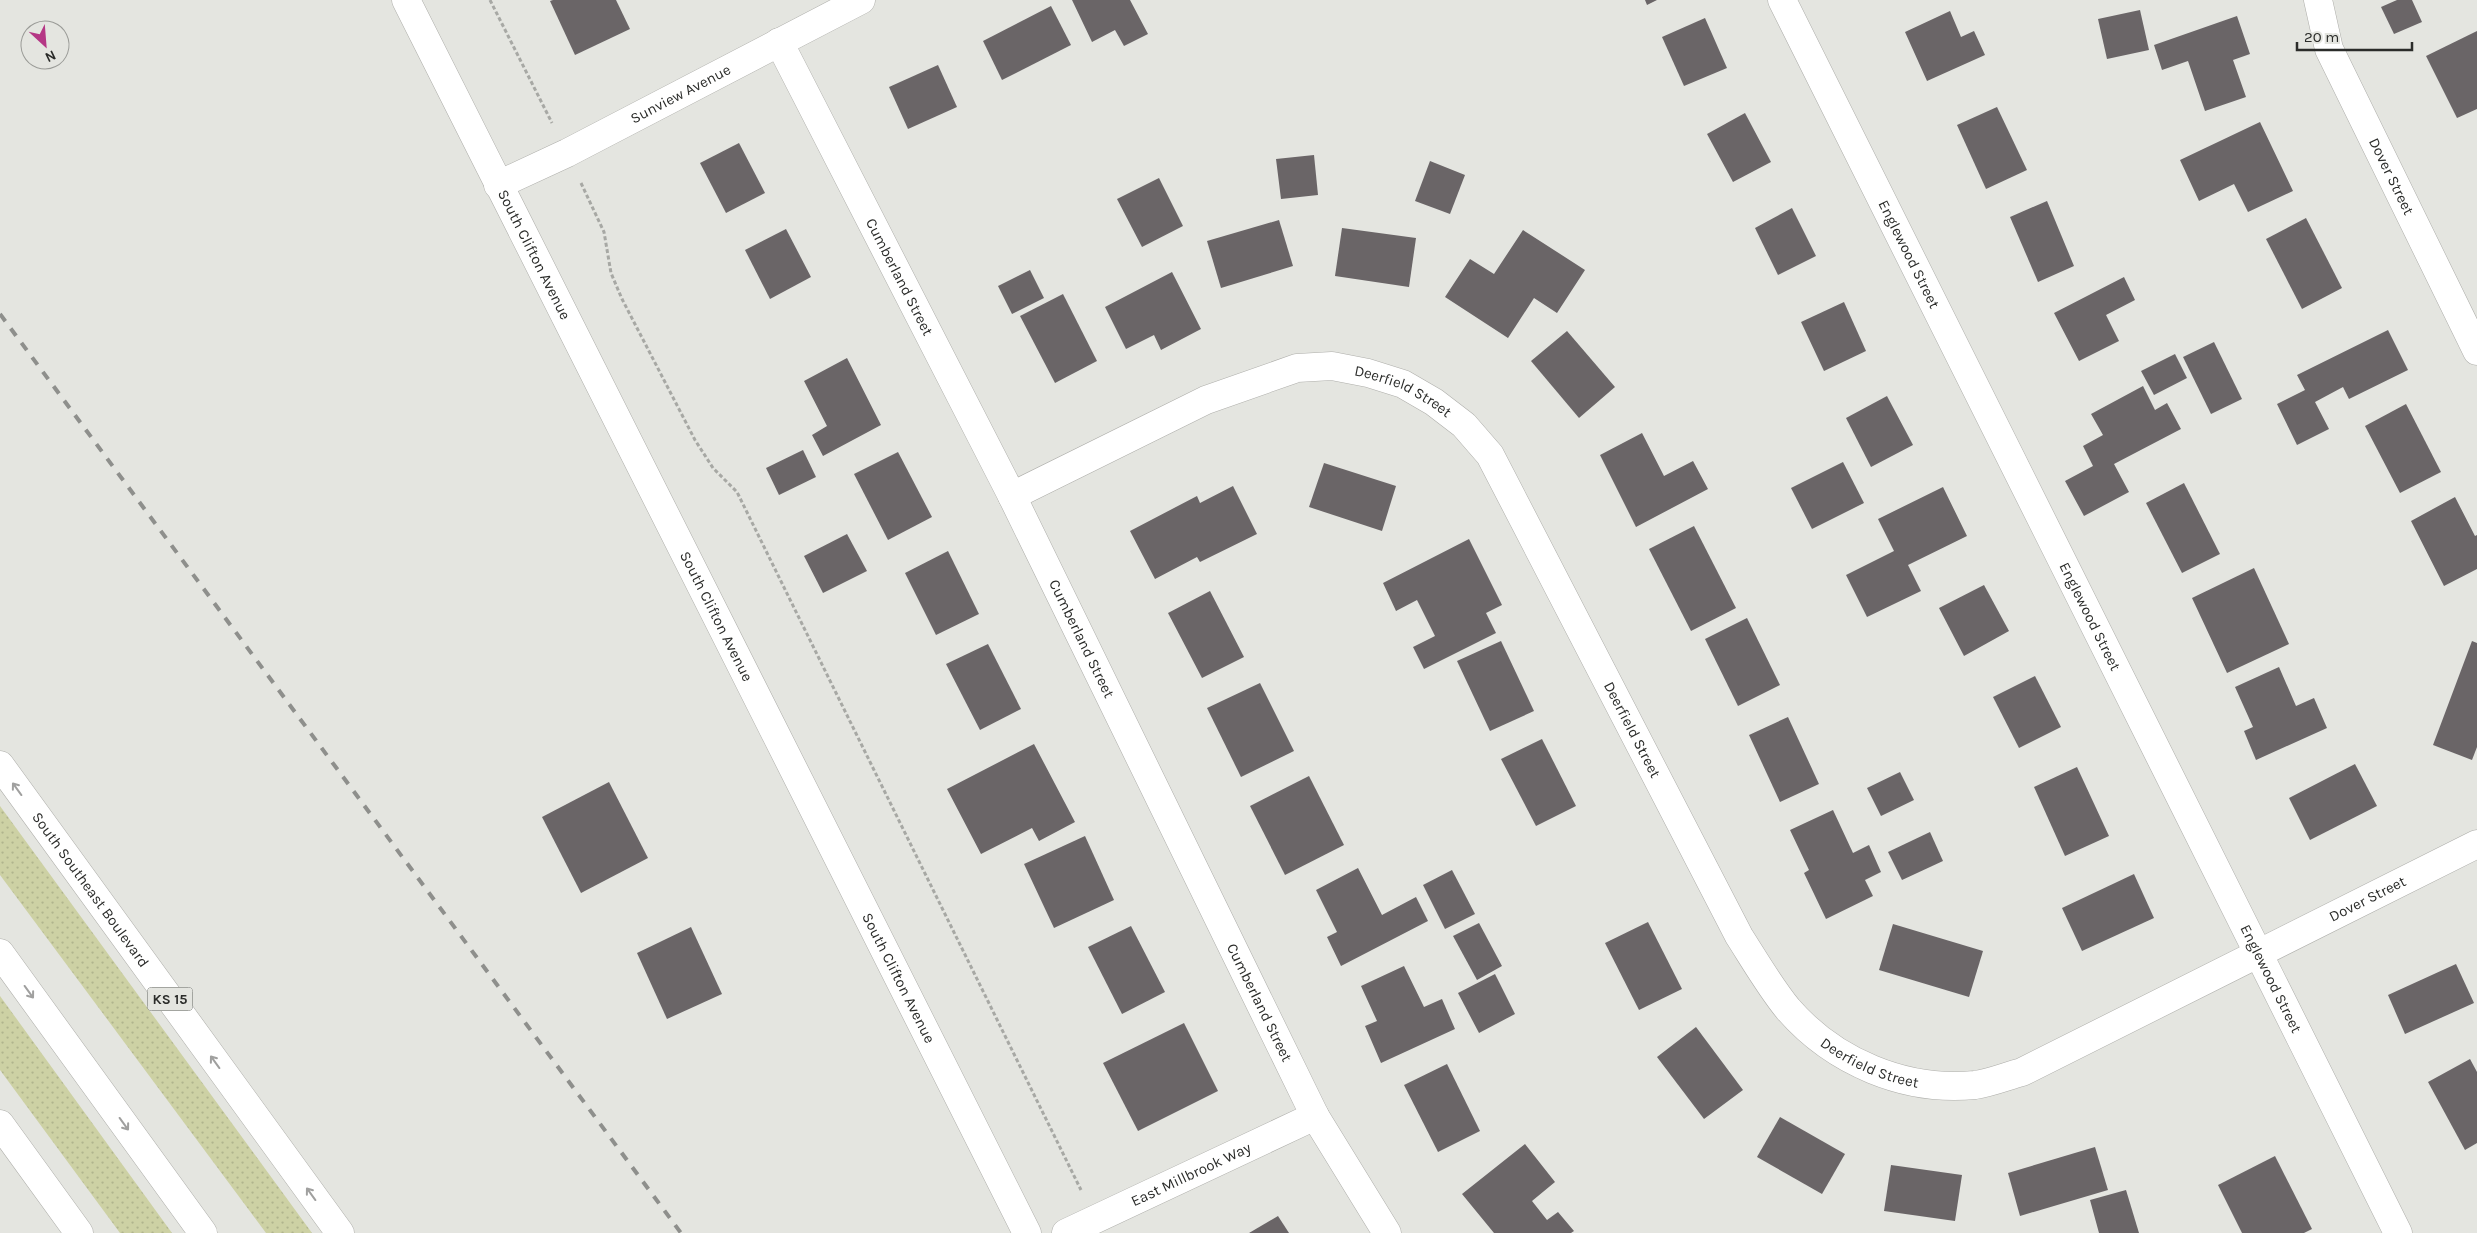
<svg xmlns="http://www.w3.org/2000/svg" width="2477" height="1233" font-family="Karla,sans-serif">
	<defs>
		<pattern id="grass-dots" width="8" height="8" patternUnits="userSpaceOnUse" patternTransform="scale(1.25)"><rect width="8" height="8" fill="#cdd1a4"/><path d="M2 2h.1M6 6h.1" fill="none" stroke="#b0b48d" stroke-width="1.8" stroke-linecap="round"/></pattern>
	</defs>
	<rect width="100%" height="100%" fill="#e4e5e0"/>
	<g fill="url(#grass-dots)">
		<path d="M0 806 312 1233H266L0 875Z"/>
		<path d="M0 996 172 1233H120L0 1070Z"/>
	</g>
	<g fill="#6a6567">
		<path d="M553 0H616L630 29 575 55 550 1Z"/>
		<path d="M1072 0H1130L1148 34 1124 46 1115 30 1092 42Z"/>
		<path d="M1645 0H1657L1647 5Z"/>
		<path d="M2397 0H2412L2422 22 2394 34 2381 7Z"/>
		<path d="M1051 6 1071 45 1002 80 983 41Z"/>
		<path d="M2140 10 2149 50 2107 59 2098 19Z"/>
		<path d="M1950 11 1961 37 1974 31 1985 55 1927 81 1905 32Z"/>
		<path d="M2237 16 2250 54 2233 60 2246 97 2205 111 2188 61 2162 70 2154 45Z"/>
		<path d="M1705 18 1727 68 1684 86 1662 37Z"/>
		<path d="M2477 31V109L2457 118 2426 56Z"/>
		<path d="M938 65 957 107 908 129 889 87Z"/>
		<path d="M1997 107 2027 170 1986 189 1957 125Z"/>
		<path d="M1745 113 1771 162 1733 182 1707 134Z"/>
		<path d="M2260 122 2293 191 2248 212 2234 184 2199 201 2180 160Z"/>
		<path d="M739 143 765 193 726 213 700 163Z"/>
		<path d="M1314 155 1318 195 1281 199 1276 159Z"/>
		<path d="M1430 161 1465 175 1450 214 1415 201Z"/>
		<path d="M1159 178 1183 226 1142 247 1117 199Z"/>
		<path d="M2047 201 2074 266 2038 282 2010 217Z"/>
		<path d="M1792 208 1816 256 1778 275 1755 228Z"/>
		<path d="M2306 218 2342 288 2302 309 2266 239Z"/>
		<path d="M1279 220 1293 266 1221 288 1207 241Z"/>
		<path d="M1342 228 1416 238 1409 287 1335 276Z"/>
		<path d="M786 229 811 277 770 299 745 250Z"/>
		<path d="M1523 230 1585 270 1557 313 1534 298 1508 338 1445 297 1470 259 1494 274Z"/>
		<path d="M1030 270 1044 298 1012 314 998 286Z"/>
		<path d="M1172 272 1201 329 1161 350 1154 335 1126 349 1105 307Z"/>
		<path d="M2124 277 2135 300 2106 315 2119 341 2079 361 2054 313Z"/>
		<path d="M1063 294 1097 361 1055 383 1020 316Z"/>
		<path d="M1844 302 1866 351 1824 371 1801 322Z"/>
		<path d="M2388 330 2408 370 2349 399 2343 387 2315 402 2329 429 2297 445 2277 404 2305 390 2297 375Z"/>
		<path d="M1567 331 1615 387 1579 418 1531 361Z"/>
		<path d="M2214 342 2242 399 2211 414 2183 357Z"/>
		<path d="M2175 354 2187 378 2154 395 2141 371Z"/>
		<path d="M847 358 881 425 823 456 812 435 827 426 804 381Z"/>
		<path d="M2143 386 2155 410 2167 403 2181 429 2114 464 2129 492 2084 516 2065 481 2093 466 2083 446 2103 435 2091 414Z"/>
		<path d="M1887 396 1913 445 1871 467 1846 418Z"/>
		<path d="M2406 404 2441 472 2400 493 2365 426Z"/>
		<path d="M1642 433 1664 476 1693 461 1708 489 1636 527 1600 455Z"/>
		<path d="M803 450 816 477 779 495 766 468Z"/>
		<path d="M898 452 932 517 888 540 854 474Z"/>
		<path d="M1843 462 1864 503 1812 529 1791 488Z"/>
		<path d="M1324 463 1396 486 1382 531 1309 507Z"/>
		<path d="M2184 483 2220 554 2182 573 2146 503Z"/>
		<path d="M1233 486 1257 534 1200 562 1197 557 1155 579 1130 531 1197 496 1200 503Z"/>
		<path d="M1943 487 1967 536 1908 565 1921 591 1867 617 1846 575 1894 551 1878 519Z"/>
		<path d="M2455 497 2475 536 2477 535V569L2444 586 2411 521Z"/>
		<path d="M1694 526 1736 608 1691 631 1649 549Z"/>
		<path d="M847 534 867 571 823 593 804 556Z"/>
		<path d="M1469 539 1502 605 1486 613 1496 633 1424 669 1413 647 1435 636 1417 600 1396 611 1383 583Z"/>
		<path d="M948 551 979 614 936 635 905 573Z"/>
		<path d="M2254 568 2289 644 2227 673 2192 598Z"/>
		<path d="M1984 585 2009 631 1964 656 1939 608Z"/>
		<path d="M1210 591 1244 657 1202 678 1168 613Z"/>
		<path d="M1747 618 1780 685 1738 706 1705 639Z"/>
		<path d="M1501 641 1534 711 1490 731 1457 661Z"/>
		<path d="M2472 641 2477 643V747L2472 760 2433 745Z"/>
		<path d="M988 644 1021 709 980 730 946 664Z"/>
		<path d="M2279 667 2296 706 2314 698 2327 728 2256 760 2244 731 2253 727 2235 687Z"/>
		<path d="M2035 676 2061 727 2019 748 1993 697Z"/>
		<path d="M1260 683 1294 751 1241 777 1207 708Z"/>
		<path d="M1788 717 1819 784 1780 802 1749 735Z"/>
		<path d="M1542 739 1576 806 1536 826 1501 759Z"/>
		<path d="M1034 744 1075 822 1039 841 1032 828 981 854 947 789Z"/>
		<path d="M2355 764 2377 806 2310 840 2289 798Z"/>
		<path d="M2077 767 2109 836 2065 856 2034 787Z"/>
		<path d="M1900 772 1914 800 1881 816 1867 788Z"/>
		<path d="M1309 776 1344 845 1285 875 1250 806Z"/>
		<path d="M609 782 648 858 581 893 542 817Z"/>
		<path d="M1833 810 1853 853 1869 845 1881 872 1865 880 1873 896 1826 919 1804 873 1809 870 1790 830Z"/>
		<path d="M1930 832 1943 861 1902 880 1888 852Z"/>
		<path d="M1085 836 1114 900 1054 928 1024 864Z"/>
		<path d="M1358 868 1382 915 1416 897 1428 921 1341 966 1327 937 1337 932 1316 890Z"/>
		<path d="M1452 870 1475 914 1445 929 1423 885Z"/>
		<path d="M2134 874 2154 918 2082 951 2062 908Z"/>
		<path d="M1648 922 1682 989 1639 1010 1605 943Z"/>
		<path d="M1479 923 1502 966 1477 980 1453 936Z"/>
		<path d="M1893 924 1983 951 1969 997 1879 970Z"/>
		<path d="M1131 926 1165 992 1122 1014 1088 947Z"/>
		<path d="M691 927 722 994 667 1019 637 953Z"/>
		<path d="M2456 964 2474 1003 2405 1034 2388 995Z"/>
		<path d="M1404 966 1424 1007 1442 999 1455 1029 1381 1063 1365 1026 1377 1021 1361 986Z"/>
		<path d="M1495 974 1515 1014 1479 1033 1458 993Z"/>
		<path d="M1184 1023 1218 1091 1138 1131 1103 1063Z"/>
		<path d="M1696 1027 1743 1090 1704 1119 1657 1057Z"/>
		<path d="M2470 1059 2477 1072V1143L2465 1150 2428 1082Z"/>
		<path d="M1447 1064 1480 1131 1438 1152 1404 1085Z"/>
		<path d="M1780 1117 1845 1154 1822 1194 1757 1157Z"/>
		<path d="M1525 1144 1555 1182 1532 1201 1547 1220 1558 1212 1574 1231 1571 1233H1494L1462 1194Z"/>
		<path d="M2095 1147 2108 1190 2020 1216 2008 1173Z"/>
		<path d="M2275 1156 2312 1229 2304 1233H2242L2218 1185Z"/>
		<path d="M1891 1165 1962 1175 1955 1221 1884 1211Z"/>
		<path d="M2126 1190 2139 1233H2099L2090 1200Z"/>
		<path d="M1278 1216 1289 1233H1249Z"/>
	</g>
	<g fill="none" stroke-linecap="round" stroke-linejoin="round">
		<defs>
			<g id="minor">
				<path id="s1" d="M1782 0 2398 1233"/>
				<path id="s2" d="M2318 0 2329 49 2477 351"/>
				<path id="s3" d="M779 42 1012 496 1315 1116 1387 1233"/>
				<path id="s4" d="M498 185 567 153 861 0"/>
				<path id="s5" d="M1012 496 1206 400 1297 368 1332 366 1368 373 1403 384 1434 402 1464 425 1490 455 1739 936C1755 961 1770 987 1788 1009 1834 1062 1905 1092 1975 1085 1990 1083 2007 1076 2022 1072L2477 844"/>
				<path d="M0 1124 79 1233"/>
				<path id="s6" d="M1066 1233 1315 1116"/>
			</g>
			<g id="tertiary">
				<path id="s7" d="M406 0 1027 1233"/>
			</g>
			<g id="primary">
				<path id="s8" d="M0 765 340 1233"/>
				<path d="M0 953 203 1233"/>
			</g>
		</defs>
		<use href="#minor" stroke="#aeaeaa" stroke-width="29"/>
		<use href="#tertiary" stroke="#aeaeaa" stroke-width="29"/>
		<use href="#primary" stroke="#aeaeaa" stroke-width="29"/>
		<g stroke="#a7a8a4" stroke-width="3" stroke-dasharray="4 2.5" stroke-linecap="butt">
			<path d="M490 0 552 123"/>
			<path d="M581 183 604 232 611 273 622 299 695 440 713 468 737 492 1081 1190"/>
		</g>
		<use href="#minor" stroke="#fff" stroke-width="28"/>
		<use href="#tertiary" stroke="#fff" stroke-width="28"/>
		<use href="#primary" stroke="#fff" stroke-width="28"/>
		<path stroke="#8e8f8c" stroke-width="4" stroke-dasharray="9 9" stroke-linecap="butt" d="M0 314 681 1233"/>
	</g>
	<defs><path id="oneway-shaft" d="M-6 0H5M1.5-3L5.5 0L1.5 3" fill="none" stroke-width="1.6" stroke-linecap="round" stroke-linejoin="round" transform="scale(1.25)"/></defs>
	<g stroke="#a0a09f">
		<use href="#oneway-shaft" transform="translate(17 789) rotate(-126)"/>
		<use href="#oneway-shaft" transform="translate(29 992) rotate(54)"/>
		<use href="#oneway-shaft" transform="translate(215 1062) rotate(-126)"/>
		<use href="#oneway-shaft" transform="translate(124 1124) rotate(54)"/>
		<use href="#oneway-shaft" transform="translate(311 1194) rotate(-126)"/>
	</g>
	<g text-anchor="middle" dominant-baseline="central" stroke-width="5" stroke-linejoin="round" paint-order="stroke">
		<rect fill="#e4e5e0" stroke="#626461" stroke-width="1" x="147.5" y="987.5" width="45" height="23" rx="4"/>
		<g font-size="14" font-weight="bold" fill="#2b2c2a">
			<text x="170" y="999">KS 15</text>
		</g>
		<g font-size="15" fill="#2b2c2a" stroke="#e4e5e0">
			<text stroke="none"><textPath href="#s4" startOffset="204">Sunview Avenue</textPath></text>
			<text stroke="none"><textPath href="#s2" startOffset="192">Dover Street</textPath></text>
			<text stroke="none"><textPath href="#s1" startOffset="284">Englewood Street</textPath></text>
			<text stroke="none"><textPath href="#s7" startOffset="285">South Clifton Avenue</textPath></text>
			<text stroke="none"><textPath href="#s3" startOffset="264">Cumberland Street</textPath></text>
			<text stroke="none"><textPath href="#s5" startOffset="424">Deerfield Street</textPath></text>
			<text stroke="none"><textPath href="#s7" startOffset="690">South Clifton Avenue</textPath></text>
			<text stroke="none"><textPath href="#s1" startOffset="689">Englewood Street</textPath></text>
			<text stroke="none"><textPath href="#s3" startOffset="669">Cumberland Street</textPath></text>
			<text stroke="none"><textPath href="#s5" startOffset="844">Deerfield Street</textPath></text>
			<text stroke="none"><textPath href="#s8" startOffset="154">South Southeast Boulevard</textPath></text>
			<text stroke="none"><textPath href="#s5" startOffset="1809">Dover Street</textPath></text>
			<text stroke="none"><textPath href="#s7" startOffset="1095">South Clifton Avenue</textPath></text>
			<text stroke="none"><textPath href="#s1" startOffset="1094">Englewood Street</textPath></text>
			<text stroke="none"><textPath href="#s3" startOffset="1074">Cumberland Street</textPath></text>
			<text stroke="none"><textPath href="#s5" startOffset="1264">Deerfield Street</textPath></text>
			<text stroke="none"><textPath href="#s6" startOffset="138">East Millbrook Way</textPath></text>
		</g>
	</g>
	<g transform="translate(45 45) rotate(154)"><circle r="24" fill="#e4e5e0" stroke="#9a9b97"/>
	<path d="M0-4L9 19L0 12L-9 19Z" fill="#b53785"/>
	<text y="-8" font-size="14" font-weight="bold" text-anchor="middle" fill="#2b2c2a">N</text>
	</g>
	<path d="M2297 42v8h115v-8" fill="none" stroke="#2b2c2a" stroke-width="2.5"/>
	<text x="2304" y="42" font-size="15" fill="#2b2c2a" stroke="#e4e5e0" stroke-width="4" paint-order="stroke">20 m</text>
</svg>
